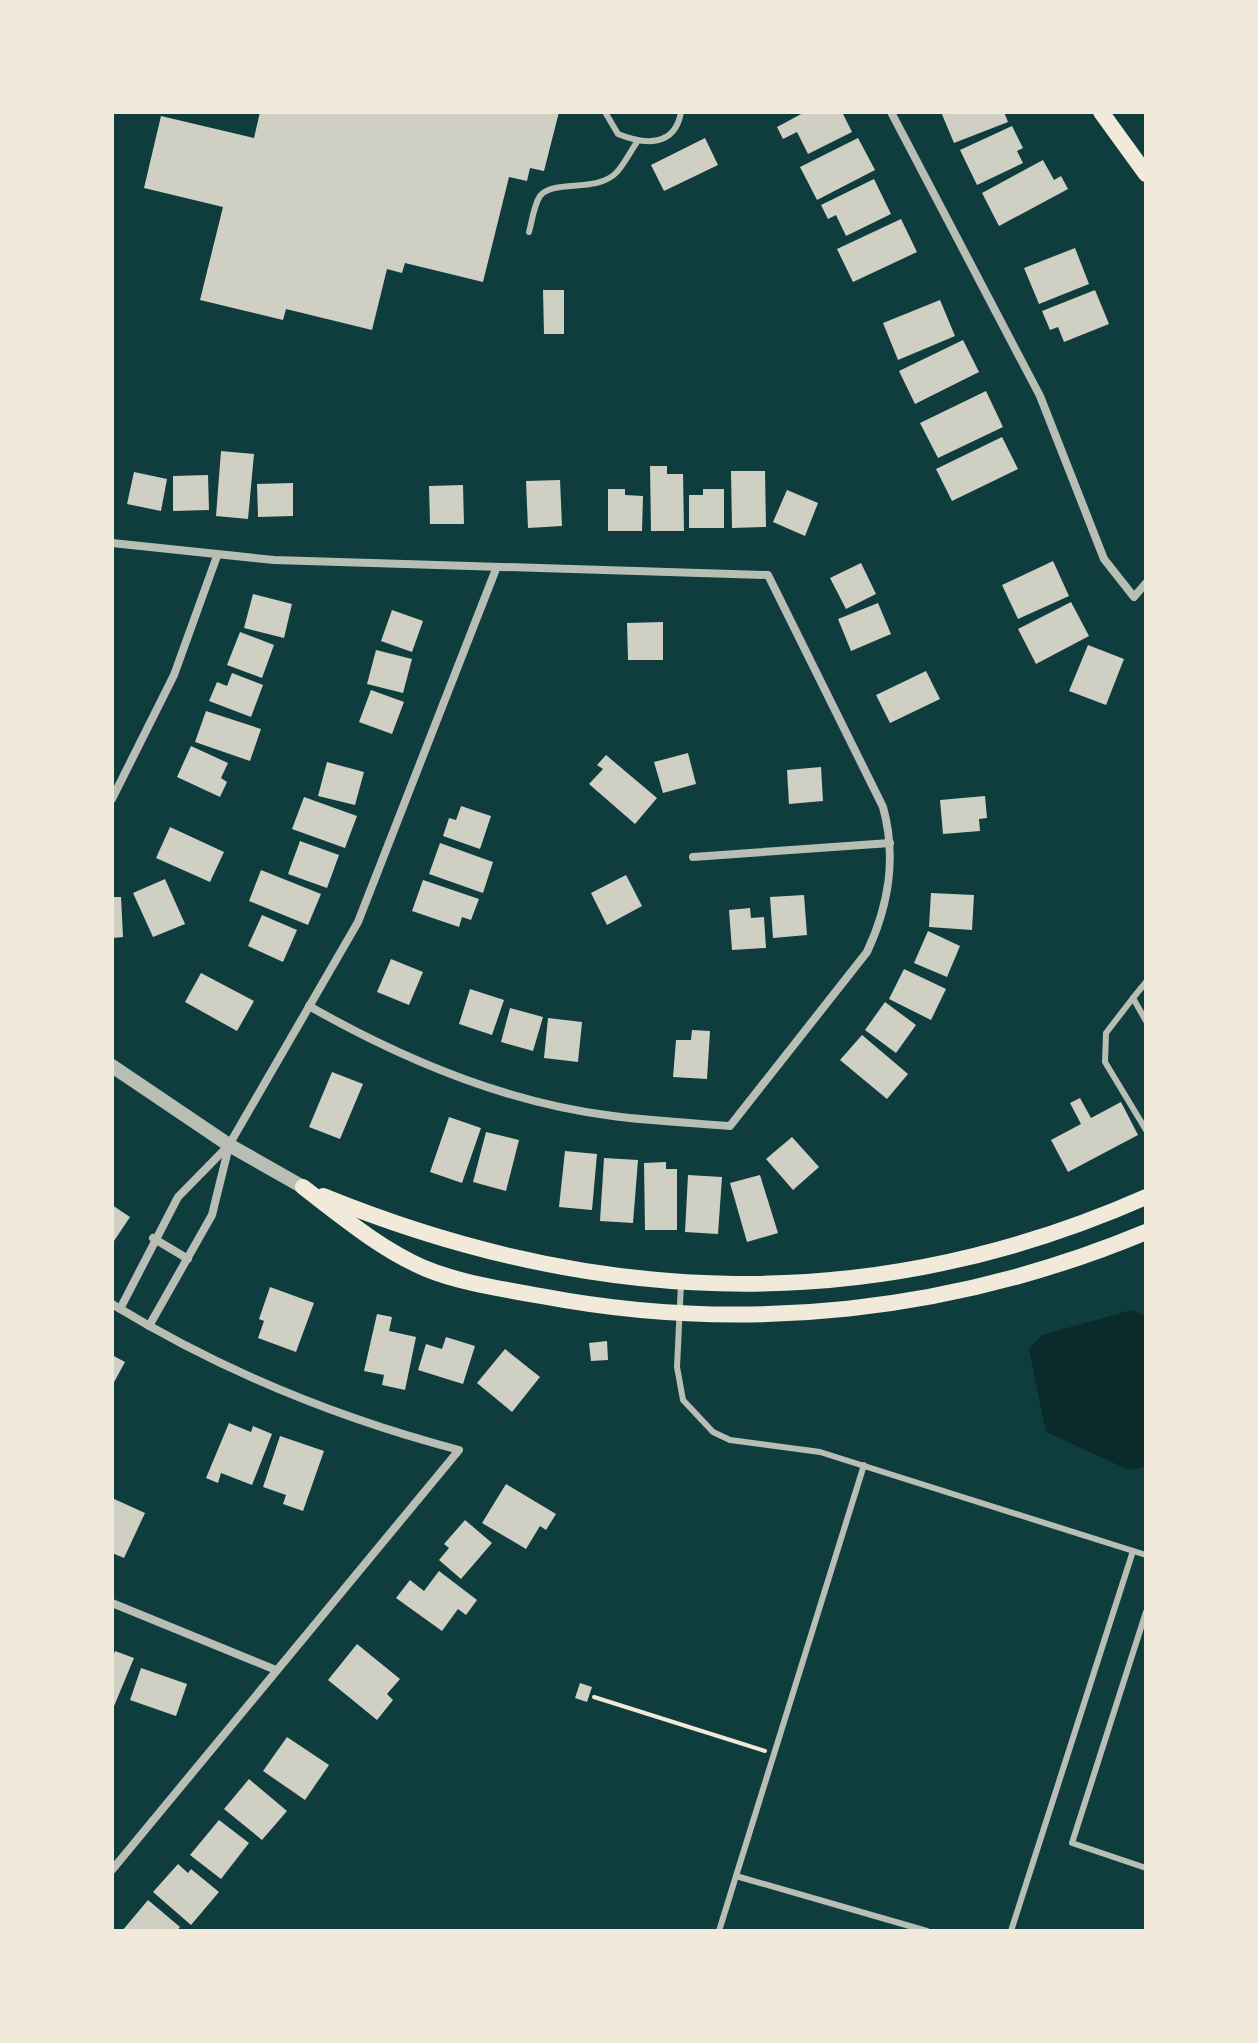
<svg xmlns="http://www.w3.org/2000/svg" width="1258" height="2043" font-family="'Roboto Serif',serif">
	<rect width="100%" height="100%" fill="#0f3d3e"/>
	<path fill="#0a2a2b" d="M1132 1310 1146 1316V1466L1129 1470 1046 1432 1029 1349 1042 1335Z"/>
	<g fill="#cfcfc3">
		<path d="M260 112H559L544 171 530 168 527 181 509 177 483 282 405 263 402 273 387 269 372 330 286 309 283 320 200 300 223 207 144 188 161 116 254 138Z"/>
		<path d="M805 112H842L852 132 808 154 797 132 783 139 777 127Z"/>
		<path d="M941 112H1004L1008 122 954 143Z"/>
		<path d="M1012 126 1023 148 1017 151 1023 163 977 185 960 150Z"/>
		<path d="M705 138 718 165 664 191 651 165Z"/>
		<path d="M858 138 875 170 817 200 800 167Z"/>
		<path d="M1043 160 1054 180 1061 176 1068 189 999 226 982 193Z"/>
		<path d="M874 179 891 214 846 236 836 215 828 219 821 205Z"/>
		<path d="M901 219 917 252 853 282 837 249Z"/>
		<path d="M1075 248 1089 284 1039 304 1024 268Z"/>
		<path d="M543 290H564V334H544Z"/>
		<path d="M1095 290 1109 324 1064 342 1058 327 1050 330 1042 311Z"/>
		<path d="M940 300 955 336 898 360 883 323Z"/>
		<path d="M963 340 979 372 915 404 899 371Z"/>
		<path d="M986 391 1003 427 938 458 920 423Z"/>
		<path d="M1002 437 1018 469 952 501 936 469Z"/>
		<path d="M221 451 254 454 248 519 216 516Z"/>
		<path d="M650 466H667V474H683L684 531H651Z"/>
		<path d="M731 471H765L766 527 732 528Z"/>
		<path d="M134 472 167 479 161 511 127 504Z"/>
		<path d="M208 475 209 510 173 511V476Z"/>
		<path d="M560 480 562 526 528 528 526 481Z"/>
		<path d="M293 483V516L258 517 257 484Z"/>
		<path d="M463 485 464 524H430L429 486Z"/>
		<path d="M608 489H625V495L643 496 642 531H608Z"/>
		<path d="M703 489H724V528H689V495H703Z"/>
		<path d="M787 490 818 503 805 536 773 522Z"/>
		<path d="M1053 561 1069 596 1018 619 1002 585Z"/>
		<path d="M861 563 876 594 846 609 830 578Z"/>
		<path d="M253 594 292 604 284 638 244 628Z"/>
		<path d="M1071 602 1089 636 1036 664 1018 629Z"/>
		<path d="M878 603 891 634 851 651 838 619Z"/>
		<path d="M392 610 423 621 412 652 381 641Z"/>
		<path d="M663 622V660H628L627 623Z"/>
		<path d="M240 632 274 645 262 678 227 665Z"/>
		<path d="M1088 645 1124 659 1106 705 1069 691Z"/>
		<path d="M376 650 412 659 403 693 367 684Z"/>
		<path d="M926 671 940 699 890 723 876 695Z"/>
		<path d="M232 673 263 685 251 717 209 701 217 682 227 686Z"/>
		<path d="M371 690 404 702 392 734 359 722Z"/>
		<path d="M206 711 261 729 250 761 195 742Z"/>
		<path d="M191 746 228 763 221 778 227 782 220 797 177 777Z"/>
		<path d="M688 753 696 784 663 793 654 762Z"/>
		<path d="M606 755 657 798 635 824 589 784 603 769 597 765Z"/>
		<path d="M327 762 364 772 355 805 318 796Z"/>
		<path d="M821 767 823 801 789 804 787 770Z"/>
		<path d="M985 796 987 818 979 819 980 831 943 834 940 800Z"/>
		<path d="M304 797 357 816 345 848 292 829Z"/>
		<path d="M461 806 491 816 480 849 443 836 449 818 456 820Z"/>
		<path d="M170 827 224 852 210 882 156 858Z"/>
		<path d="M300 841 339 855 327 888 288 874Z"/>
		<path d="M440 843 493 862 483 893 429 874Z"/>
		<path d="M261 870 321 894 308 925 249 901Z"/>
		<path d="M626 875 642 906 607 925 591 893Z"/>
		<path d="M165 879 185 924 153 937 133 893Z"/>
		<path d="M423 880 479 899 471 920 462 917 459 927 412 911Z"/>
		<path d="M931 893 974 895 972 930 929 927Z"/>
		<path d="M804 895 807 935 773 938 770 897Z"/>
		<path d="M112 897H121L123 937 112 938Z"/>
		<path d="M750 908 751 918 764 917 766 948 732 950 729 910Z"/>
		<path d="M262 915 297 930 283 962 248 946Z"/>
		<path d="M928 931 960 946 947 977 914 963Z"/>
		<path d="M391 959 423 972 409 1005 377 992Z"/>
		<path d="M904 969 946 989 931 1020 889 999Z"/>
		<path d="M201 973 254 1001 237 1031 185 1002Z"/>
		<path d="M470 989 504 1000 492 1035 459 1024Z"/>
		<path d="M885 1002 916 1025 896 1053 865 1030Z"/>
		<path d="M510 1008 543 1017 533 1051 501 1042Z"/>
		<path d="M548 1018 582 1022 578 1062 544 1058Z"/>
		<path d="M692 1030 710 1031 707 1079 673 1077 676 1040H691Z"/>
		<path d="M862 1035 908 1074 887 1099 840 1060Z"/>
		<path d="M332 1072 363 1084 340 1139 309 1127Z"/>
		<path d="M1080 1098 1091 1118 1121 1102 1138 1135 1068 1172 1051 1140 1081 1124 1070 1103Z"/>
		<path d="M449 1117 481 1128 462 1183 430 1172Z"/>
		<path d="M486 1132 519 1140 506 1191 473 1182Z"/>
		<path d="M792 1137 819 1167 793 1190 766 1159Z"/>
		<path d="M565 1151 597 1154 592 1210 559 1207Z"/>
		<path d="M604 1158 638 1160 633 1223 600 1221Z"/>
		<path d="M666 1162V1169H677V1230H645L644 1163Z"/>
		<path d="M688 1175 722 1177 718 1234 685 1232Z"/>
		<path d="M760 1175 778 1233 747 1242 730 1183Z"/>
		<path d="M112 1205 130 1217 112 1244Z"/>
		<path d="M270 1287 314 1303 296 1352 258 1338 264 1321 259 1319Z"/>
		<path d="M377 1314 392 1317 389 1331 416 1337 405 1390 382 1385 384 1375 364 1371Z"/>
		<path d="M446 1337 475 1346 463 1384 418 1370 426 1344 442 1349Z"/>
		<path d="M607 1341 608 1360 591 1361 589 1343Z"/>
		<path d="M505 1349 540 1377 512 1412 477 1383Z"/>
		<path d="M112 1355 125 1362 112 1386Z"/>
		<path d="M229 1423 251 1432 253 1426 272 1434 252 1485 221 1473 218 1483 206 1478Z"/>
		<path d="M280 1436 324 1451 303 1511 283 1504 286 1495 263 1487Z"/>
		<path d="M506 1484 556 1514 546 1530 540 1526 526 1549 482 1523Z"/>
		<path d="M112 1498 145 1513 124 1558 112 1553Z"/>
		<path d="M465 1520 492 1543 461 1579 439 1560 449 1548 444 1544Z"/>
		<path d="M439 1571 477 1600 466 1615 458 1609 442 1631 396 1598 410 1580 424 1591Z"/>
		<path d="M357 1644 400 1679 387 1694 393 1700 377 1720 328 1680Z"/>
		<path d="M115 1651 134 1658 112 1711V1658Z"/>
		<path d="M141 1668 187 1684 176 1716 130 1700Z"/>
		<path d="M580 1683 592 1687 587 1702 575 1698Z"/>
		<path d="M287 1737 329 1765 305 1800 263 1771Z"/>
		<path d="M249 1779 287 1811 262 1840 224 1809Z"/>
		<path d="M219 1820 249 1843 221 1879 190 1855Z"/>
		<path d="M178 1864 188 1873 191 1869 219 1892 191 1925 153 1892Z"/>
		<path d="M148 1900 180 1927 177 1931H122Z"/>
	</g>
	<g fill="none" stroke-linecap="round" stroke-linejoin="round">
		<path stroke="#f1e9da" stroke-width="4" d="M594 1697 765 1751"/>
		<g stroke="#b8beb3" stroke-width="6">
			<path d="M605 112 618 134C645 145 675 147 681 112"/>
			<path d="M529 232C532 221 534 205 540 196 554 179 596 193 616 173 624 165 630 152 637 142"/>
			<path d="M1146 982 1133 998 1146 1021"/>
			<path d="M1133 998 1106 1033 1105 1062 1146 1130"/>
			<path d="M681 1284 677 1367 683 1400 713 1432 730 1440 820 1452 1146 1555"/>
			<path d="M864 1465 736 1876 927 1931"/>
			<path d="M1146 1612 1072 1843 1146 1868"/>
			<path d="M719 1931 736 1876"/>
			<path d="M1011 1931 1133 1551"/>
		</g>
		<g stroke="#b8beb3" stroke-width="8">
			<path d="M891 112 1040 396 1104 559 1134 597 1146 583"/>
			<path d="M112 543 274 560 768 575 883 807C897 858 889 905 867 952L730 1126C691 1123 652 1121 613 1116 506 1103 402 1059 309 1006"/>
			<path d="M112 799 174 675 217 556"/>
			<path d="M693 857 890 843"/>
			<path d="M153 1238 188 1259"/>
			<path d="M112 1304C220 1370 337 1418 459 1450L112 1870"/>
			<path d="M120 1309 178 1197 229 1145 358 922 496 569"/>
			<path d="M149 1326 212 1215 229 1146"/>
			<path d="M112 1603 276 1670"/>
		</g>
		<path stroke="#b8beb3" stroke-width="14" d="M112 1066 229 1145 303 1187"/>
		<g stroke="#f1e9da" stroke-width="16">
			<path d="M1101 112 1146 174"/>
			<path d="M303 1187C341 1216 379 1248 424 1268 460 1283 503 1289 541 1296 746 1335 954 1312 1146 1232"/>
			<path d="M323 1196C598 1308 872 1318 1146 1197"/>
		</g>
	</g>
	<rect width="1258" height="2043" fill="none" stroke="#f1e9da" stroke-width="228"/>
</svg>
